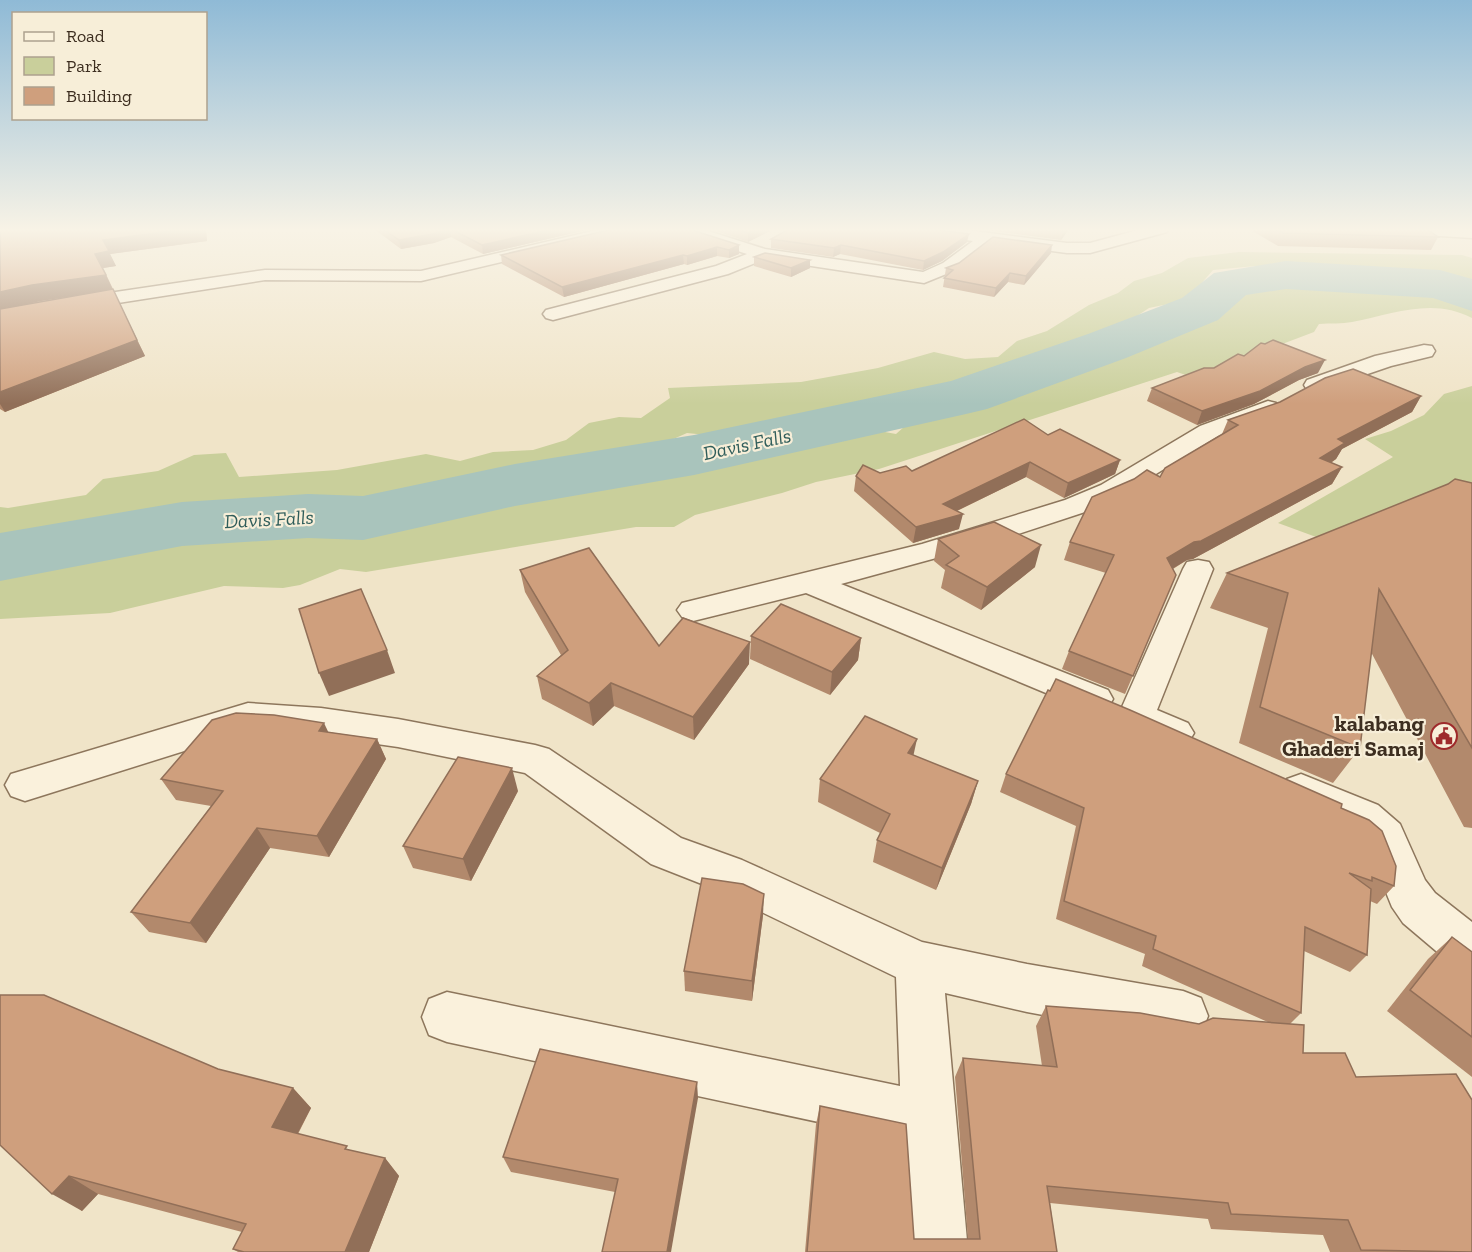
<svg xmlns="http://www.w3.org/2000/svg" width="1472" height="1252" font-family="'Zilla Slab',serif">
	<rect width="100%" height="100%" fill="#f0e4c8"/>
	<g fill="#c9cf9b">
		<path d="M1239 252 1462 255 1472 258V289L1440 276 1316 273 1255 266 1213 270 1200 285 1178 302 1149 308 1113 332 1076 346 1058 348 995 381 944 384 902 392 784 433 726 437 687 433 612 466 499 478 473 486 360 514 282 502 214 507 106 529 0 542V507L8 508 86 495 103 479 158 471 194 455 226 453 239 477 337 470 426 454 460 461 493 452 533 450 566 440 589 423 619 417 641 418 670 398 668 388 801 382 878 368 934 352 965 359 998 357 1017 341 1047 331 1089 305 1118 293 1134 281 1162 273 1188 258Z"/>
		<path d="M1286 283 1395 292 1421 287 1440 289 1472 299V318C1433 297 1393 314 1352 322 1342 324 1330 323 1319 324L1314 332 1277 346 1200 380 1177 372 879 469 816 482 782 493 695 515 674 527H636L366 572 340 569 300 585 283 588 224 586 110 613 0 619V567L123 543 162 533 231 531 301 536 306 522H348L404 514 469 513 488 504 518 500 578 484 624 481 706 461 759 455 857 427 896 434 905 426 913 410 950 406 1000 395 1047 373 1077 367 1107 350 1136 348 1162 341 1213 320 1246 291 1261 285Z"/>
		<path d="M1472 386V521L1376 559 1278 523 1393 457 1365 439 1391 431 1424 415 1444 394Z"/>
	</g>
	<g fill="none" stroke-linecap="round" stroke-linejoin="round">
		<path fill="#a9c4bc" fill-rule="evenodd" d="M1286 261 1440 270 1472 279V311L1433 298 1286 289 1246 295 1218 320 1126 358 987 409 966 414 694 475 515 506 363 540 308 538 182 546 0 581V533L182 502 308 494 363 496 515 464 694 435 951 381 1088 334 1182 298 1214 273Z"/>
		<defs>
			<g id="street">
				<path d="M601 229H630L628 232 421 281 265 280 41 315 0 324V312L41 303 265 270 421 271Z"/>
				<path d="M677 229H702L765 249 923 272 943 263 973 241 920 234 912 229H959L1067 243H1090L1142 229H1169L1167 232 1090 253H1067L991 243 956 270 924 283 765 259 728 274 553 320 546 318 543 314 546 310 716 266 747 254 679 232Z"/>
				<path d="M1401 229H1472V238L1409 234Z"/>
				<path d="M1424 345 1432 346 1435 351 1432 356 1391 366 1315 392 1307 390 1304 385 1307 380 1375 356Z"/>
				<path d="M1268 401 1276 403 1280 408 1276 413 1218 436 1120 496 1085 512 991 543 841 584 1108 690 1113 699 1108 708 1095 712 1082 708 806 593 693 621 682 617 677 610 682 603 922 544 1065 500 1101 485 1200 426Z"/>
				<path d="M1198 560 1209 562 1213 569 1157 710 1188 723 1194 733 1188 743 1175 747 1123 726 1118 716 1183 569 1187 562Z"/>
				<path d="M248 703 321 708 398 719 535 745 549 749 681 838 742 860 922 942 1027 964 1183 991 1201 998 1208 1016 1201 1034 1183 1041 1027 1012 945 993 968 1252H908L902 1140 447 1042 429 1035 422 1017 429 999 447 992 900 1086 896 977 712 888 651 864 525 773 398 747 321 736 248 731 25 801 11 796 5 785 11 774Z"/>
				<path d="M1301 774 1378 805 1400 824 1425 880 1435 893 1472 922V973L1455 967 1403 923 1392 907 1368 848 1348 829 1287 801 1281 790 1287 779Z"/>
			</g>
		</defs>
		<use href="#street" stroke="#8d765c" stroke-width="3"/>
		<use href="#street" fill="#faf1dc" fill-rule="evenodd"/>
	</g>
	<g fill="#b2896c" fill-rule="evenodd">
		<path d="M0 229H206L207 241 110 254 116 266 103 268 145 356 5 412 0 409ZM79 295 25 304 41 301Z"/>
		<path d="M374 229H591L483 254 451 237 434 243 401 249Z"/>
		<path d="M710 229H774L748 242Z"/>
		<path d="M977 229H1069L1061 240Z"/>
		<path d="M1249 229H1427L1438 237 1431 250 1278 246Z"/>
		<path d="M771 239 967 242 942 261 923 270 840 254 833 257 771 248Z"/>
		<path d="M739 245V254L729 258 717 256 687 265 684 264 564 297 502 264 501 255Z"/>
		<path d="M1051 253 1024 285 1008 282 994 297 943 287 946 268Z"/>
		<path d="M754 257 810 268 791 277 754 266Z"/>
		<path d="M1244 356 1318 373 1299 380 1254 404 1197 425 1147 401 1152 388 1214 368Z"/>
		<path d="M1421 396 1412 412 1342 449 1336 459 1331 463 1342 467 1332 484 1193 559 1187 560 1173 569 1176 575 1125 694 1062 669 1069 651 1106 573 1064 560 1070 542 1160 477 1222 434 1228 420Z"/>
		<path d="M1048 435 1120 460 1115 474 1064 498 1026 477 957 511 959 529 913 543 854 491 856 476 912 471Z"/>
		<path d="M1472 483V828L1464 827 1371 652 1360 748 1333 783 1239 743 1268 628 1210 608 1227 573Z"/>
		<path d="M938 539 1035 567 981 610 941 588 945 570 934 561Z"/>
		<path d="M520 570 659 646 749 664 694 740 614 706 593 726 542 699 537 676 561 655 525 592Z"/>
		<path d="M751 636 861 638 858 660 830 695 750 659Z"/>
		<path d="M328 732 377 739 386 759 329 857 270 848 206 943 149 932 131 912 211 806 176 800 161 779Z"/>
		<path d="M914 756 978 781 971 804 936 890 873 862 877 840 880 833 818 802 820 779Z"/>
		<path d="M1006 774 1341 808 1394 886 1377 904 1370 901 1367 955 1350 972 1304 951 1301 1013 1290 1024 1303 1053 1356 1077 1472 1252H1330L1323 1235 1211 1229 1208 1219 1050 1203 1057 1252H805L816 1124 820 1106 914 1239H968L955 1077 963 1058 1042 1066 1036 1026 1046 1006 1199 1024 1270 1023 1142 966 1145 954 1056 919 1076 826 1000 792Z"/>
		<path d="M518 791 471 881 413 868 403 846Z"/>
		<path d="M763 915 752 1001 685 991 684 971Z"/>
		<path d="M1452 937 1472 952V1077L1387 1011 1428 959Z"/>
		<path d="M218 1069 293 1088 311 1108 298 1134 351 1151 385 1158 399 1176 369 1252H238L233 1249 242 1232 98 1194 82 1211 0 1145Z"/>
		<path d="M698 1098 615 1192 511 1172 503 1157Z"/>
	</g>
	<g fill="#916f58">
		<path d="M186 229H206L207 241 110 254 116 266 103 268 95 254 103 240Z"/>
		<path d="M450 229 451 237 434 243 401 249 399 240Z"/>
		<path d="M553 229H591L483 254 482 245Z"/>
		<path d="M756 229H774L748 242V233Z"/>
		<path d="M1064 229H1069L1061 240 1063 231Z"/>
		<path d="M969 234 967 242 942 261 923 270 924 261Z"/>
		<path d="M739 245V254L729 258V250Z"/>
		<path d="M841 245 840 254 833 257 834 248Z"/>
		<path d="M1052 245 1051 253 1024 285 1026 276Z"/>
		<path d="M717 247V256L687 265V256Z"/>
		<path d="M683 255 684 264 564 297 562 287Z"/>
		<path d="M810 260V268L791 277V268Z"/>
		<path d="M1010 273 1008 282 994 297 996 288Z"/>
		<path d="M106 275 113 290 41 301 0 310V292L32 285Z"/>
		<path d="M137 340 145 356 5 412 0 404V392Z"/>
		<path d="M1325 360 1318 373 1299 380 1254 404 1197 425 1202 411 1305 367Z"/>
		<path d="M1421 396 1412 412 1342 449 1336 459 1311 475 1320 458 1338 439Z"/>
		<path d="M1120 460 1115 474 1064 498 1068 483Z"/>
		<path d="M1030 462 1026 477 940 519 943 504Z"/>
		<path d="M1342 467 1332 484 1193 559 1187 560 1160 576 1167 558 1194 542Z"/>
		<path d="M963 514 959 529 913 543 916 527Z"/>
		<path d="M1041 545 1035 567 981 610 987 587Z"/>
		<path d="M861 638 858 660 830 695 832 672Z"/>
		<path d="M750 642 749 664 694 740 693 717Z"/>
		<path d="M387 650 395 673 329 696 319 673Z"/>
		<path d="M611 683 614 706 593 726 589 703Z"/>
		<path d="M324 723 334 744 319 731Z"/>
		<path d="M377 739 386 759 329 857 317 836Z"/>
		<path d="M917 739 912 762 908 753Z"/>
		<path d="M512 768 518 791 471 881 463 859Z"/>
		<path d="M978 781 971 804 936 890 942 868Z"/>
		<path d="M257 828 270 848 206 943 190 923Z"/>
		<path d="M764 894 763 915 752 1001V981Z"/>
		<path d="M697 1082 698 1098 671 1252H667Z"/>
		<path d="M293 1088 311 1108 291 1146 272 1127Z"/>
		<path d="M385 1158 399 1176 369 1252H345Z"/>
		<path d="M69 1176 98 1194 82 1211 52 1194Z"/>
	</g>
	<g fill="#cf9f7d" stroke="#916f58" stroke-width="1.5">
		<path d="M0 229H186L103 240 109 251 95 254 106 275 32 285 0 292Z"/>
		<path d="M383 229H448L432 234 399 240Z"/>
		<path d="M451 229H553L482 245Z"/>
		<path d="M613 229H689L739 245 729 250 717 247 687 256 683 255 562 287 501 255Z"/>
		<path d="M736 229H756L748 233Z"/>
		<path d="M789 229H932L969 234 943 252 924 261 841 245 834 248 771 239Z"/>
		<path d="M1046 229H1064L1063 231Z"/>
		<path d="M1276 229H1427L1438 237 1283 233Z"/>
		<path d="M993 237 1052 245 1026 276 1010 273 996 288 944 278 953 270 946 268 959 263Z"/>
		<path d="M765 253 810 260 791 268 754 257Z"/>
		<path d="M113 289 137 340 0 392V309Z"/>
		<path d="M1273 340 1325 360 1305 367 1260 391 1202 411 1152 388 1204 368H1214L1238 354 1244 356 1261 343 1265 344Z"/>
		<path d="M1353 369 1421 396 1338 439 1345 443 1320 458 1342 467 1201 541 1194 542 1167 558 1176 575 1133 676 1069 651 1114 555 1070 542 1092 497 1134 479 1147 470 1160 477 1165 468 1238 425 1228 420 1280 402 1325 378Z"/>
		<path d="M1024 419 1048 435 1060 429 1120 460 1068 483 1030 462 943 504 963 514 916 527 856 476 863 465 880 473 906 466 912 471Z"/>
		<path d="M1455 479 1472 483V748L1379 589 1360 748 1260 707 1288 593 1227 573 1448 484Z"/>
		<path d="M994 522 1041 545 987 587 946 565 959 556 938 539Z"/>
		<path d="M589 548 659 646 683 618 750 642 693 717 611 683 589 703 537 676 568 650 520 570Z"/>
		<path d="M361 589 387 650 319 673 299 609Z"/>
		<path d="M781 604 861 638 832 672 751 636Z"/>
		<path d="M1056 679 1130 710 1342 804 1341 808 1369 820 1382 831 1396 866 1394 886 1372 877V881L1349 873 1371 889 1367 955 1305 927 1301 1013 1153 949 1156 936 1064 901 1084 808 1006 774 1048 690 1050 691Z"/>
		<path d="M236 713 274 715 324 723 319 731 377 739 317 836 257 828 190 923 131 912 223 791 161 779 212 720Z"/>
		<path d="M865 716 917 739 908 753 978 781 942 868 877 840 890 814 820 779Z"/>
		<path d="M458 757 512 768 463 859 403 846Z"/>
		<path d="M702 878 743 884 764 894 752 981 684 971Z"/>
		<path d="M1452 937 1472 952V1037L1410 990Z"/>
		<path d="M0 995H44L218 1069 293 1088 272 1127 347 1146 345 1149 385 1158 345 1252H244L233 1249 246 1224 69 1176 52 1194 0 1145Z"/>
		<path d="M1046 1006 1140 1013 1199 1024 1213 1018 1304 1025 1303 1053H1345L1356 1077 1456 1074 1472 1100V1252L1361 1250 1348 1220 1231 1214 1228 1203 1047 1186 1057 1252H807L820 1106 906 1124 914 1239H980L963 1058 1057 1067Z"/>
		<path d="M540 1049 697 1082 667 1252H602L618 1179 503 1157Z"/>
	</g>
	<linearGradient id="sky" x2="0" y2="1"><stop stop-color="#8fbad6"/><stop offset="0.57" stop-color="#f8f3e6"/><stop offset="1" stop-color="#f8f3e6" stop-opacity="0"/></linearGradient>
	<rect width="1472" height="404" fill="url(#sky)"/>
	<defs>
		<symbol id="civic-ring" viewBox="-11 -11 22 22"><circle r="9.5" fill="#f7eed8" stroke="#9e2a2b" stroke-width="1.5"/><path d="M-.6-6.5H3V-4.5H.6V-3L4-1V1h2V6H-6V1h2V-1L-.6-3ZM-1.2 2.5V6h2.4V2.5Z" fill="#9e2a2b"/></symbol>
	</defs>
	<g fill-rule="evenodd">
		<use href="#civic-ring" x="1429" y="721" width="30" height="30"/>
	</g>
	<g text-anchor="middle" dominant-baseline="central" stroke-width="4.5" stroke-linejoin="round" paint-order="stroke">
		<g font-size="20" font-style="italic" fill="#2f5d5a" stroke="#f7eed8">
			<text transform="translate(747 444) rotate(-12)">Davis Falls</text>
			<text transform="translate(269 519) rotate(-3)">Davis Falls</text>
		</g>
		<g font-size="22" font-weight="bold" fill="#3d2e20" stroke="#f7eed8" text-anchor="end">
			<text x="1424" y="723">kalabang<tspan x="1424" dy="25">Ghaderi Samaj</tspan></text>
		</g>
	</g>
	<rect x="12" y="12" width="195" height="108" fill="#f7eed8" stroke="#ada18e" stroke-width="1.5"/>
	<rect x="24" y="32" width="30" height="9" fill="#faf1dc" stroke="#ada18e" stroke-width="1.5"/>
	<text x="66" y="42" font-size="18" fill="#3d2e20">Road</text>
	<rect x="24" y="57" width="30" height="18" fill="#c9cf9b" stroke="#ada18e" stroke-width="1.5"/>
	<text x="66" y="72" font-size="18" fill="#3d2e20">Park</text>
	<rect x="24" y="87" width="30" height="18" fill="#cf9f7d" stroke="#ada18e" stroke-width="1.5"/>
	<text x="66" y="102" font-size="18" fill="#3d2e20">Building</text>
</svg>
